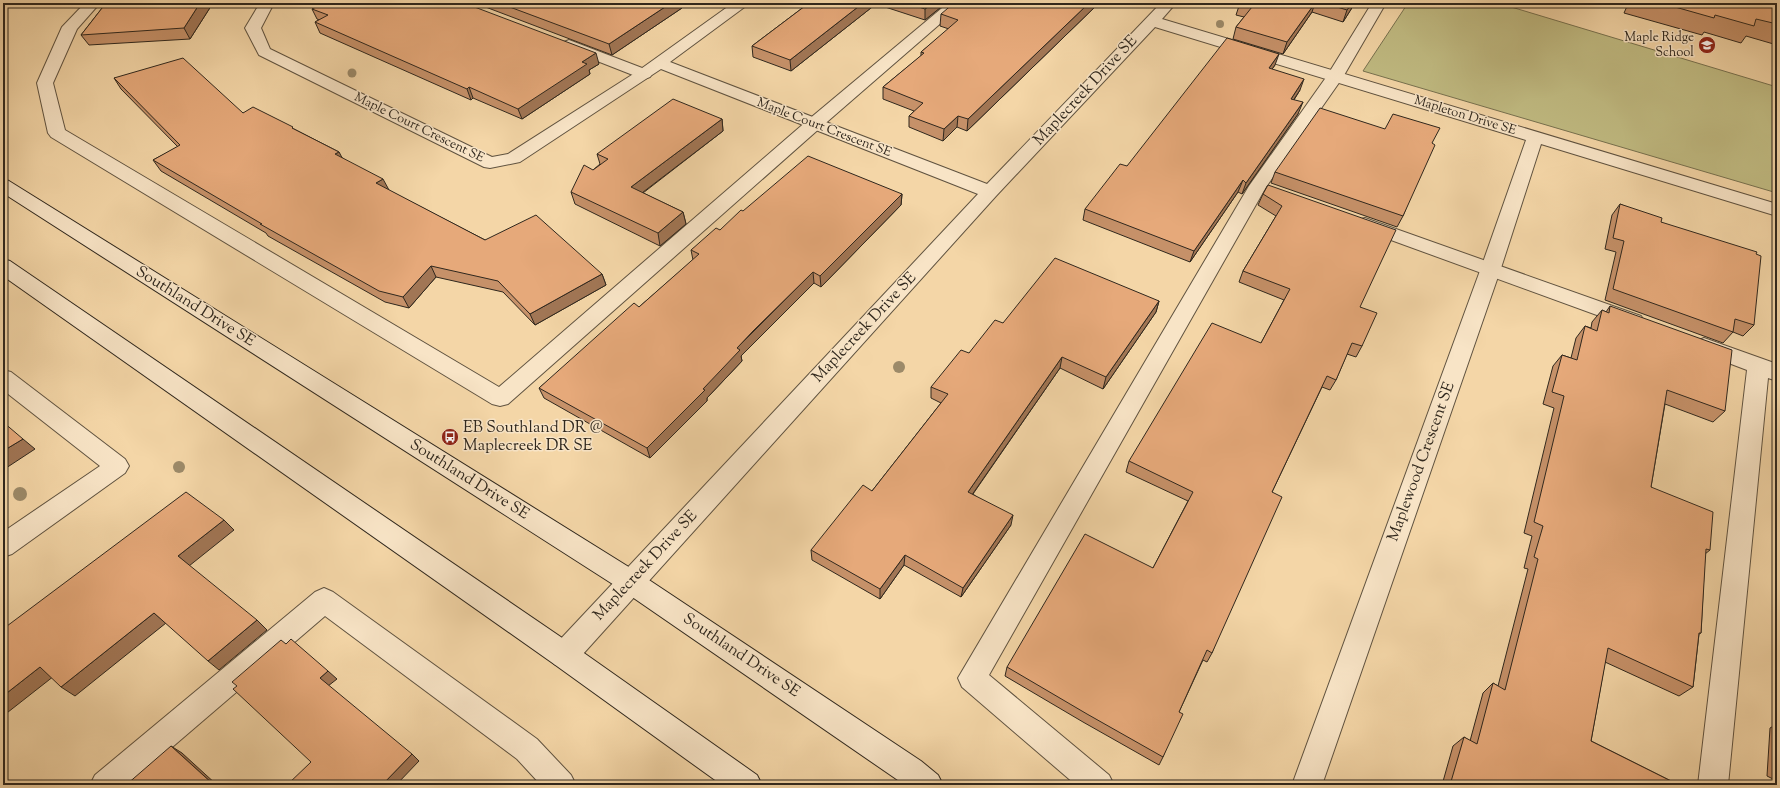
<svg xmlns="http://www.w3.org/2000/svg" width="1780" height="788" font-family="'Sorts Mill Goudy',serif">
	<rect width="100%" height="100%" fill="#f4d6a7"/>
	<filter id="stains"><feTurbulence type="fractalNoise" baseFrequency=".005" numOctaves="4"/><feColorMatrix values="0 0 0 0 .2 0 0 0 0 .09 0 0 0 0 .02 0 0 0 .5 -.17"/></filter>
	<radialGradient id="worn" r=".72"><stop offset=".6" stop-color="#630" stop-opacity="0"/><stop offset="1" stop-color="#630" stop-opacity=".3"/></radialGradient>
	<path fill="#c1bc83" stroke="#787250" d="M1408 3H1498L1777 87V193L1363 71Z"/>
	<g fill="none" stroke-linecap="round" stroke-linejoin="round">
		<defs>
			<g id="lane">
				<path d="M85 3H100L77 29 53 83 65 130 499 387 808 120 948 3H964L820 128 508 404 500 406 492 404 51 137 48 133 37 83 62 27Z"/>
				<path d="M1372 3H1386L1343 77 1266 187 989 675 1109 775 1114 785H1076L962 687 958 678 1249 186 1327 76Z"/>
				<path d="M569 40 650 71 652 74 650 77 644 79 638 77 564 48 561 45 564 42Z"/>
				<path d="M1365 218 1641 316 1644 321 1641 326 1634 328 1627 326 1358 228 1356 224 1358 220Z"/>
				<path d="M1704 338 1777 364V381L1768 378 1728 785H1698L1747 370 1697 351 1693 346 1697 341Z"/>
				<path d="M324 588 333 592 537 739 571 775 576 785H541L517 759 325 616 128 785H90L95 775 315 592Z"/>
			</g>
			<g id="street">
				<path d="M260 3H274L261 28 270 49 492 157 508 154 638 71 733 3H750L670 62 987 184 1161 3H1176L1162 19 1777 204V216L1541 144 1501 268 1322 785H1292L1481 268 1526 140 1155 27 996 196 574 664 564 668 554 664 551 655 554 646 978 194 661 69 520 162 490 168 484 167 259 55 245 28Z"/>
				<path d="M3 370 11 372 125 459 129 466 125 473 12 554 3 557V532L100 466 3 390Z"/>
			</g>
			<g id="secondary">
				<path d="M3 179 9 181 640 574 921 761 938 775 943 785H905L622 590 3 193Z"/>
				<path d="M3 259 10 261 574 646 757 775 762 785H722L554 664 3 276Z"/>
			</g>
		</defs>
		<use href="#lane" stroke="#605340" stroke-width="2"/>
		<use href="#street" stroke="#605340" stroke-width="2"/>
		<use href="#secondary" stroke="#2f271d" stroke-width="2"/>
		<path stroke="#2f271d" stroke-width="2.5" stroke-dasharray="1 2" stroke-linecap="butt" d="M465 429 475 420"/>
		<use href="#lane" fill="#f8e4c6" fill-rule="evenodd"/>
		<use href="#street" fill="#f8e4c6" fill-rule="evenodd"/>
		<use href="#secondary" fill="#f8e4c6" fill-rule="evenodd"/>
	</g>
	<g fill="#9c8a69">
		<circle cx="1220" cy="24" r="4"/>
		<circle cx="352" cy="73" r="4.5"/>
		<circle cx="899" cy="367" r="6"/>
		<circle cx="179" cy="467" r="6"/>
		<circle cx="20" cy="494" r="7"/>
	</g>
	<g fill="#c69169" stroke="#2f271d">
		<path d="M106 3H213L190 39 89 45 81 35Z"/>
		<path d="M475 3H681L682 8 612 55Z"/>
		<path d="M809 3H946L925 20 876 4 791 71 753 57 752 46Z"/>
		<path d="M1099 3 967 131 957 127 943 141 909 127V116L914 111 883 99V87L921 56V52L949 29 940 26 941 14Z"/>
		<path d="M1240 3H1355L1343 22 1312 12 1283 54 1233 39 1236 27 1244 17 1236 15Z"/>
		<path d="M1623 3H1777V45L1746 36 1741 43 1704 32 1702 35 1624 13 1628 4Z"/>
		<path d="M312 9 599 64 589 70 590 74 522 119 473 98 471 100 320 33 315 22 319 20 317 19Z"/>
		<path d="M1275 65 1272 69 1300 90 1294 100 1298 114 1242 194 1238 192 1190 262 1083 220 1085 209 1127 166Z"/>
		<path d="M114 78 243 113 294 129 339 152 341 157 388 190 485 240 602 274 606 285 535 325 503 292 436 277 409 308 385 302 268 236 266 233 161 171 153 160 178 147 121 89Z"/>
		<path d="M722 119 723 131 643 193 683 212 686 224 660 246 575 204 571 192 593 170 600 164 597 154Z"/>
		<path d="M1432 143 1403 216 1397 227 1271 183 1275 172Z"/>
		<path d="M1268 185 1360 307 1362 346 1356 357 1347 354 1336 380 1330 390 1322 387 1272 492 1212 653 1207 662 1203 660 1179 712 1163 757 1159 765 1083 722 1005 676 1007 667 1153 568 1188 501 1126 472 1129 461 1261 343 1284 300 1239 282 1243 271 1276 216 1258 205 1263 194Z"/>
		<path d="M902 194 901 205 821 287 814 283 741 356 742 361 707 398V401L650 458 544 398 539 388 639 307 693 260 691 250 720 230Z"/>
		<path d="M1620 204 1661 222 1754 325 1743 336 1733 332 1723 343 1605 300 1616 252 1605 249 1612 215Z"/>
		<path d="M1159 301 1156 312 1103 389 1060 368 973 494 1011 525 961 597 904 565 880 599 812 560 811 550 872 491 941 403 931 398V387L1003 323Z"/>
		<path d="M1610 306 1725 411 1713 422 1665 404 1651 487 1710 550 1705 554 1701 633 1699 634 1693 687 1679 696 1605 662 1591 741 1679 785H1442L1453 746 1464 737 1470 741 1483 693 1493 683 1498 686 1528 569 1524 568 1532 536 1524 533 1554 408 1543 404 1553 366 1562 355 1571 358 1576 338 1585 326 1591 328 1592 322 1602 310 1606 312Z"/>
		<path d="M1777 603V618H1776Z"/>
		<path d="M1777 724V781L1767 776 1770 728Z"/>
	</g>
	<g fill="#a17655" stroke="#2f271d">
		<path d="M200 3H213L190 39 184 28Z"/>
		<path d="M671 3H681L682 8 612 55 609 44Z"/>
		<path d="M863 3H876V4L791 71 790 60Z"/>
		<path d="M933 3H946L925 20V9Z"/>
		<path d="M1089 3H1099L967 131 968 119Z"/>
		<path d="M1315 3 1312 12 1283 54 1287 42Z"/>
		<path d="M1352 3H1355L1343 22 1347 10Z"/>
		<path d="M596 53 599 64 589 70 590 74 522 119 518 109 582 62Z"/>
		<path d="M1279 54 1275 65 1265 79 1269 68Z"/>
		<path d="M1304 79 1300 90 1287 110 1291 99Z"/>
		<path d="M469 87 473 98 471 100 467 89Z"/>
		<path d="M1303 102 1298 114 1242 194 1246 183Z"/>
		<path d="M958 116 957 127 943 141 944 129Z"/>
		<path d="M722 119 723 131 634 199 631 187Z"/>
		<path d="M339 152 345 163 335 154Z"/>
		<path d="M383 179 389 190 381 195 376 183Z"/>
		<path d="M1243 180 1238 192 1190 262 1194 251Z"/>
		<path d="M902 194 901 205 821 287 820 276Z"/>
		<path d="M683 212 686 224 660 246 658 233Z"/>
		<path d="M431 266 436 277 409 308 403 297Z"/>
		<path d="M813 272 814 283 741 356 742 361 707 398V401L650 458 647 448 703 389 737 348Z"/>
		<path d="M602 274 606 285 535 325 530 314Z"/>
		<path d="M1159 301 1156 312 1103 389 1106 377Z"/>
		<path d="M1062 357 1060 368 967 502 968 492Z"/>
		<path d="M23 439 35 449 3 470V451Z"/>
		<path d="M1013 515 1011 525 961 597 963 588Z"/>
		<path d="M224 520 234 530 189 566 178 556Z"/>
		<path d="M905 555 904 565 880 599V589Z"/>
		<path d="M154 613 166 623 75 696 61 687Z"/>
		<path d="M257 620 267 630 219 670 208 661Z"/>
		<path d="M40 667 54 676 3 716V696Z"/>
		<path d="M328 671 337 679 328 686 320 678Z"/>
		<path d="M171 746 182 753 217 785H214Z"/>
		<path d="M412 754 419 761 396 785H382Z"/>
	</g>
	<g fill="#e6a97a" stroke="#2f271d">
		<path d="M106 3H200L184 28 81 35Z"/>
		<path d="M324 3H464L596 53 582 62 587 64 518 109 469 87 467 89 315 22 328 15 312 9Z"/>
		<path d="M499 3H671L609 44Z"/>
		<path d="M809 3H863L790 60 752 46Z"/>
		<path d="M906 3H933L925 9Z"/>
		<path d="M954 3H1089L968 119 958 116 944 129 909 116 923 103 883 87 924 53 921 52 958 20 941 14Z"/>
		<path d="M1239 3H1315L1287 42 1236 27 1252 7Z"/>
		<path d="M1324 3H1352L1347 10Z"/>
		<path d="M1661 3H1777V24L1756 19 1754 26 1715 15 1714 18Z"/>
		<path d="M1227 38 1279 54 1269 68 1304 79 1291 99 1303 102 1246 183 1243 180 1194 251 1085 209 1120 164 1127 166Z"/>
		<path d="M183 58 243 113 253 107 293 127 292 128 339 152 335 154 383 179 376 183 485 240 536 215 602 274 530 314 498 281 431 266 403 297 379 291 260 224H262L153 160 180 145 114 78Z"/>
		<path d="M673 99 722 119 631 187 683 212 658 233 571 192 584 165 593 170 608 159 597 154Z"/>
		<path d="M1320 108 1385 129 1393 114 1440 128 1432 143 1435 145 1403 216 1275 172Z"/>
		<path d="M808 156 902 194 820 276 813 272 753 331 737 348 740 350 703 389 705 390 647 448 539 388 634 303 639 307 699 254 691 250 716 228 720 230 741 210 743 211Z"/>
		<path d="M1268 185 1396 230 1360 307 1377 313 1362 346 1352 343 1336 380 1327 376 1272 492 1282 497 1212 653 1207 650 1179 712 1183 714 1163 757 1087 714 1007 667 1085 534 1153 568 1193 492 1129 461 1212 323 1261 343 1290 289 1243 271 1282 206 1263 194Z"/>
		<path d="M1620 204 1662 218 1661 222 1757 252 1756 254 1761 256 1754 325 1735 319 1733 332 1613 289 1624 241 1613 238Z"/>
		<path d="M1055 258 1159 301 1106 377 1062 357 968 492 1013 515 963 588 905 555 880 589 811 550 863 485 872 491 948 394 931 387 961 350 969 353 995 320 1003 323Z"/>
		<path d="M1610 306 1732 350 1725 411 1667 390 1651 487 1713 512 1710 550 1706 549 1701 633H1699L1693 687 1608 648 1591 741 1679 785H1450L1464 737 1477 744 1493 683 1505 690 1538 559 1534 557 1543 526 1534 522 1564 396 1552 392 1562 355 1577 360 1585 326 1597 331 1602 310 1609 313Z"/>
		<path d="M3 422 23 439 3 451Z"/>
		<path d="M186 492 224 520 178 556 257 620 208 661 154 613 61 687 40 667 3 696V629Z"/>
		<path d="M291 639 328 671 320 678 412 754 382 785H287L311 762 233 689 237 686 232 682 281 640 286 644Z"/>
		<path d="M171 746 214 785H126Z"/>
		<path d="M1777 757V772L1776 771Z"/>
	</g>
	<defs>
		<symbol id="school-disc" viewBox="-11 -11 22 22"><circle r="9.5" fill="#8f2418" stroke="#f8e4c6"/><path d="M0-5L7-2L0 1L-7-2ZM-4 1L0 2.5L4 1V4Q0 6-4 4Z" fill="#fff"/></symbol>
		<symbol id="bus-disc" viewBox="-11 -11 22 22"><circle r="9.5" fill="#8f2418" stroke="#f8e4c6"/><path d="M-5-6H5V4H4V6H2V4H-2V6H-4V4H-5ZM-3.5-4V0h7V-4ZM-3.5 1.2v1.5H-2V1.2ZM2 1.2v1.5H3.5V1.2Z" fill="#fff"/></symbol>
	</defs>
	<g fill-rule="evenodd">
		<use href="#school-disc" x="1697" y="35" width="20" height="20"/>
		<use href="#bus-disc" x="440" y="427" width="20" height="20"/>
	</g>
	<g text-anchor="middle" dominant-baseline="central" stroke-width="3" stroke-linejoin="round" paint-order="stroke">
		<g font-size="13" fill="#2f271d" stroke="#f8e4c6" text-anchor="end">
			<text x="1694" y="38">Maple Ridge<tspan x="1694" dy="15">School</tspan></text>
		</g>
		<g font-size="13" fill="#2f271d" stroke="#f8e4c6">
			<text transform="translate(1465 116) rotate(17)">Mapleton Drive SE</text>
			<text transform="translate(419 128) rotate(26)">Maple Court Crescent SE</text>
			<text transform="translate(824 128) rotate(21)">Maple Court Crescent SE</text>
		</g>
		<g font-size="16" fill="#2f271d" stroke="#f8e4c6">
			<text transform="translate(1086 91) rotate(-47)">Maplecreek Drive SE</text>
			<text transform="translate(195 307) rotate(32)">Southland Drive SE</text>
			<text transform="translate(865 328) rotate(-47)">Maplecreek Drive SE</text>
			<text transform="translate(1422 462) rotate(-70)">Maplewood Crescent SE</text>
			<text transform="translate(469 480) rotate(32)">Southland Drive SE</text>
			<text transform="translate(646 566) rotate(-47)">Maplecreek Drive SE</text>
			<text transform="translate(741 656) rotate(34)">Southland Drive SE</text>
		</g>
		<g font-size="16" fill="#2f271d" stroke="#f8e4c6" text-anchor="start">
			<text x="463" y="428">EB Southland DR @<tspan x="463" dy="18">Maplecreek DR SE</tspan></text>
		</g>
	</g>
	<rect width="1780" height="788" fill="none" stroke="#f4d6a7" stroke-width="16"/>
	<rect x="4" y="4" width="1772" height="780" fill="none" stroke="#2f271d" stroke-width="2"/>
	<rect x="8" y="8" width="1764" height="772" fill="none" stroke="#2f271d"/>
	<rect width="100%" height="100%" filter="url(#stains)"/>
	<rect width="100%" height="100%" fill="url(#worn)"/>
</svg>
